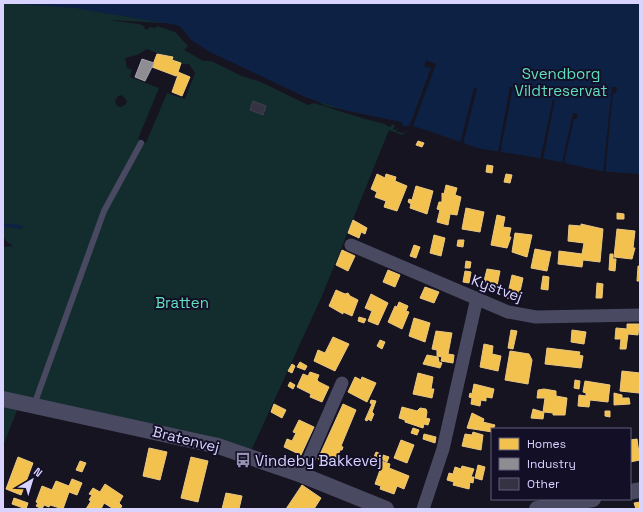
<svg xmlns="http://www.w3.org/2000/svg" width="643" height="512" font-family="'Space Grotesk',sans-serif">
	<rect width="100%" height="100%" fill="#161421"/>
	<g fill="#132c2d" fill-rule="evenodd">
		<path d="M3 3H640V174L601 171 552 160 478 148 432 132 402 125V122L326 106 181 24 108 20 139 24 144 26 145 29 148 30 149 27 155 28 157 26 175 32 188 46 184 50 203 61H211L242 76 261 82 308 105 314 103 365 119 382 123 390 127 393 124 395 126 393 129 395 130 398 127 396 131 402 133 408 131 402 135 389 130 322 296 251 451 3 394V247L13 246 6 241 3 235ZM147 49 166 57 167 55 173 57 172 60 181 64H189L195 73 185 99 167 93 146 143 138 139 159 88 130 77 132 70 127 68 125 58 137 55ZM122 95 127 101 126 104 121 107 117 106 115 101 118 96Z"/>
		<path d="M3 405 18 408 3 446Z"/>
	</g>
	<path fill="#0d2144" d="M3 3H640V174L601 171 552 160 478 148 432 132 402 125V122L348 111 305 97 210 52 191 40 181 27 176 25 75 8Z"/>
	<g fill="#161421">
		<path d="M426 60 436 64 413 126 432 132V134L407 127 410 125 431 68 424 66Z"/>
		<path d="M510 87H513L501 148 503 150H501L500 153 498 152Z"/>
		<path d="M612 87H617L616 93H613L605 174 603 173Z"/>
		<path d="M474 88H477L463 144H460Z"/>
		<path d="M553 99 555 100 543 160H540Z"/>
		<path d="M573 113 578 114 577 119H574L564 163H562Z"/>
	</g>
	<g fill="#f2c14e" stroke="#eac783">
		<path d="M157 54 173 57 172 60 181 63 178 72 190 77 182 96 172 92 178 75 176 76 152 67Z"/>
		<path d="M418 141 424 143 422 147 416 145Z"/>
		<path d="M487 165 493 166 492 173 486 172Z"/>
		<path d="M377 174 385 178 386 174 396 177 395 181 407 186 397 211 384 207 386 201 375 197 377 192 371 189Z"/>
		<path d="M506 174 512 175 510 183 504 182Z"/>
		<path d="M446 185 457 188 455 195 461 197 457 215 450 214 448 225 437 222 440 210 437 209 439 202H442V193L444 194Z"/>
		<path d="M416 186 433 191 427 214 410 208 411 204 408 202 409 199 412 200Z"/>
		<path d="M466 208 484 212 480 232 462 229Z"/>
		<path d="M617 213 624 214V219H617Z"/>
		<path d="M497 215 505 217 503 227 511 228 509 237H511L507 248 491 245Z"/>
		<path d="M353 220 367 228 365 234 361 232 359 238 348 233Z"/>
		<path d="M581 224 603 229 600 262 583 260 582 267 558 264 559 251 582 254 584 243 568 241 569 225 581 226Z"/>
		<path d="M617 229 635 231 633 248H635L632 259 614 257Z"/>
		<path d="M515 233 532 235 527 257 512 252Z"/>
		<path d="M434 235 445 238 441 256 430 253Z"/>
		<path d="M458 240H464L463 247 457 246Z"/>
		<path d="M414 245 420 247 416 258 410 256Z"/>
		<path d="M535 249 551 252 547 271 531 268Z"/>
		<path d="M342 250 355 256 348 271 336 265Z"/>
		<path d="M610 254H613V259H616L615 271 609 270Z"/>
		<path d="M466 261 471 262 470 268H465Z"/>
		<path d="M638 266H640V281H637Z"/>
		<path d="M487 269 500 271 497 286 486 284V282L484 281Z"/>
		<path d="M388 270 400 275 395 287 383 282Z"/>
		<path d="M465 271 471 272 469 283 463 282Z"/>
		<path d="M512 275 523 278 518 301 507 298Z"/>
		<path d="M543 276 549 277 548 290 541 289Z"/>
		<path d="M597 283 603 284 602 298H596Z"/>
		<path d="M425 287 439 292 434 303 420 298Z"/>
		<path d="M336 290 345 294 348 293 350 296 358 300 352 316 343 312V314L329 306Z"/>
		<path d="M371 294 388 303 378 325 368 321 372 311 365 308Z"/>
		<path d="M399 302 408 306 406 311 409 312 402 329 388 322 395 306 397 307Z"/>
		<path d="M359 317 366 319 364 323 358 321Z"/>
		<path d="M414 318 430 323 425 342 409 336Z"/>
		<path d="M627 324H639L638 335 628 334 626 349H620L621 339H615L616 328 627 329Z"/>
		<path d="M511 330 517 331 513 349 508 348Z"/>
		<path d="M572 330 586 332 584 344 571 342Z"/>
		<path d="M436 331 452 333 448 354 454 355 453 363 441 361 442 357 437 356V350L432 349Z"/>
		<path d="M333 337 349 344 335 371 314 361 318 350 325 353Z"/>
		<path d="M380 340 385 342 382 349 377 346Z"/>
		<path d="M484 344 493 346 492 354 501 356 498 371 480 367Z"/>
		<path d="M547 348 580 352 579 355 583 356 581 368 545 364Z"/>
		<path d="M510 351 529 354 532 360 528 384 505 380Z"/>
		<path d="M427 355 438 357 439 362 442 363 440 368 423 364Z"/>
		<path d="M300 362 307 366 305 370 297 367Z"/>
		<path d="M292 364 295 366 292 373 288 371Z"/>
		<path d="M622 371 640 373 639 393 620 391Z"/>
		<path d="M310 372 319 375 317 380 319 382 329 387 322 402 310 397 311 394 297 387 303 374 308 376Z"/>
		<path d="M418 373 433 377 431 389H434L432 398 413 394Z"/>
		<path d="M355 377 361 380 362 377 376 383 367 402 348 392Z"/>
		<path d="M575 380 580 381 579 389 574 388Z"/>
		<path d="M585 381 610 385 608 402 590 400 589 407 578 406 579 395 586 396V393L583 392Z"/>
		<path d="M290 382 295 385 293 389 288 386Z"/>
		<path d="M474 384 494 389 492 398 486 397V401L481 400 480 406 471 404 472 398 469 397 470 393 472 394Z"/>
		<path d="M544 389 556 391V396L567 398 565 415H553V413L544 412 543 419 531 418 533 409 543 412 545 398H537L538 390Z"/>
		<path d="M614 393 622 395V398H629L630 404 614 405Z"/>
		<path d="M371 400 376 401 372 412 374 414 371 421 368 419 367 421 365 420 372 404 370 403Z"/>
		<path d="M274 404 286 410 282 418 271 412Z"/>
		<path d="M343 404 356 410 341 446 343 447 342 450H340L334 466 318 459Z"/>
		<path d="M402 407 417 411 420 408 426 409 427 412 426 418 430 419 428 425 424 424 423 428 405 422V420L399 418Z"/>
		<path d="M605 411H610V417L605 416Z"/>
		<path d="M472 413 484 419 483 422 495 425 492 432 467 428Z"/>
		<path d="M299 420 314 427 301 455 284 447 287 439 292 441 296 433 293 432Z"/>
		<path d="M413 428 419 430 417 435 411 433Z"/>
		<path d="M473 432 483 435 481 450 462 446 465 434 472 435Z"/>
		<path d="M424 434 436 437 435 443 423 439Z"/>
		<path d="M637 439 640 460 630 462V440Z"/>
		<path d="M401 440 414 445 407 463 394 458Z"/>
		<path d="M149 448 167 452 160 480 143 476Z"/>
		<path d="M376 452 381 454 379 459 374 457Z"/>
		<path d="M383 455 389 457 387 462 381 459Z"/>
		<path d="M18 457 33 463 21 495 6 489Z"/>
		<path d="M191 457 208 461 198 502 181 498Z"/>
		<path d="M370 457 390 464 389 468 409 476 404 489 397 486 394 494 380 489 381 486 375 484 380 470 377 469 379 465 368 461Z"/>
		<path d="M80 461 86 463 82 472 76 470Z"/>
		<path d="M478 465 485 467 482 480 475 478Z"/>
		<path d="M462 466 474 469 471 477H474L473 483 470 482 469 489 453 485 454 482 447 480 449 473 453 474 455 467 461 469Z"/>
		<path d="M72 479 82 483 77 495 69 492 63 509 50 505 49 507 44 505 42 509 36 506 38 503 36 502 42 486 52 490 56 481 69 486Z"/>
		<path d="M105 484 123 496 119 503 122 506 120 509H111L112 508 104 503 101 509H86L91 501 89 500 92 495 89 494 93 488 100 492Z"/>
		<path d="M302 485 321 498 314 509H286Z"/>
		<path d="M226 493 242 496 239 509H222Z"/>
		<path d="M14 498 28 503 26 509 12 504Z"/>
		<path d="M640 502V508L636 509 634 503Z"/>
	</g>
	<path fill="#8d8d92" stroke="#a4a2b3" d="M142 59 154 63 145 81 135 77Z"/>
	<g fill="none" stroke-linecap="round" stroke-linejoin="round">
		<path stroke="#0d2144" stroke-width="3.5" d="M3 225 21 227"/>
	</g>
	<path fill="#343243" stroke="#433f54" d="M253 101 266 106 263 115 250 110Z"/>
	<g fill="none" stroke-linecap="round" stroke-linejoin="round">
		<path stroke="#4a4962" stroke-width="6" d="M34 405 104 211 141 143"/>
		<g stroke="#4a4962" stroke-width="13">
			<path d="M351 245 508 312 536 317 640 315"/>
			<path d="M302 475 342 383"/>
			<path d="M423 509 443 449 477 298"/>
		</g>
		<g stroke="#4a4962" stroke-width="16">
			<path d="M3 399 218 446 302 475 386 509"/>
			<path d="M630 492 640 490"/>
			<path d="M537 509 593 499"/>
		</g>
	</g>
	<defs>
		<symbol id="bus-bare" viewBox="-9 -9 18 18"><path d="M-5-6H5V4H4V6H2V4H-2V6H-4V4H-5ZM-3.5-4V0h7V-4ZM-3.5 1.2v1.5H-2V1.2ZM2 1.2v1.5H3.5V1.2Z" fill="#9591b1" stroke="#130f26" stroke-width="2.5" paint-order="stroke"/></symbol>
	</defs>
	<g fill-rule="evenodd">
		<use href="#bus-bare" x="232" y="449" width="22" height="22"/>
	</g>
	<g text-anchor="middle" dominant-baseline="central" stroke-width="4" stroke-linejoin="round" paint-order="stroke">
		<g font-size="15" fill="#5fe0c0" stroke="#130f26">
			<text x="561" y="73">Svendborg<tspan x="561" dy="17">Vildtreservat</tspan></text>
			<text x="182" y="302">Bratten</text>
		</g>
		<g font-size="15" fill="#d9d4ff" stroke="#130f26">
			<text transform="translate(497 288) rotate(20)">Kystvej</text>
			<text transform="translate(186 439) rotate(14)">Bratenvej</text>
		</g>
		<g font-size="15" fill="#d9d4ff" stroke="#130f26" text-anchor="start">
			<text x="255" y="460">Vindeby Bakkevej</text>
		</g>
	</g>
	<rect width="643" height="512" fill="none" stroke="#d9d4ff" stroke-width="8"/>
	<rect x="491" y="428" width="140" height="72" fill="#130f26" stroke="#625e7d"/>
	<rect x="499" y="438" width="20" height="12" fill="#f2c14e" stroke="#625e7d"/>
	<text x="527" y="448" font-size="12" fill="#d9d4ff">Homes</text>
	<rect x="499" y="458" width="20" height="12" fill="#8d8d92" stroke="#625e7d"/>
	<text x="527" y="468" font-size="12" fill="#d9d4ff">Industry</text>
	<rect x="499" y="478" width="20" height="12" fill="#343243" stroke="#625e7d"/>
	<text x="527" y="488" font-size="12" fill="#d9d4ff">Other</text>
	<g transform="translate(32 480) rotate(38)" stroke="#130f26" stroke-width="3" paint-order="stroke">
	<path d="M0-3L7 15L0 10L-7 15Z" fill="#d9d4ff"/>
	<text y="-6" font-size="11" font-weight="bold" text-anchor="middle" fill="#d9d4ff">N</text>
	</g>
</svg>
